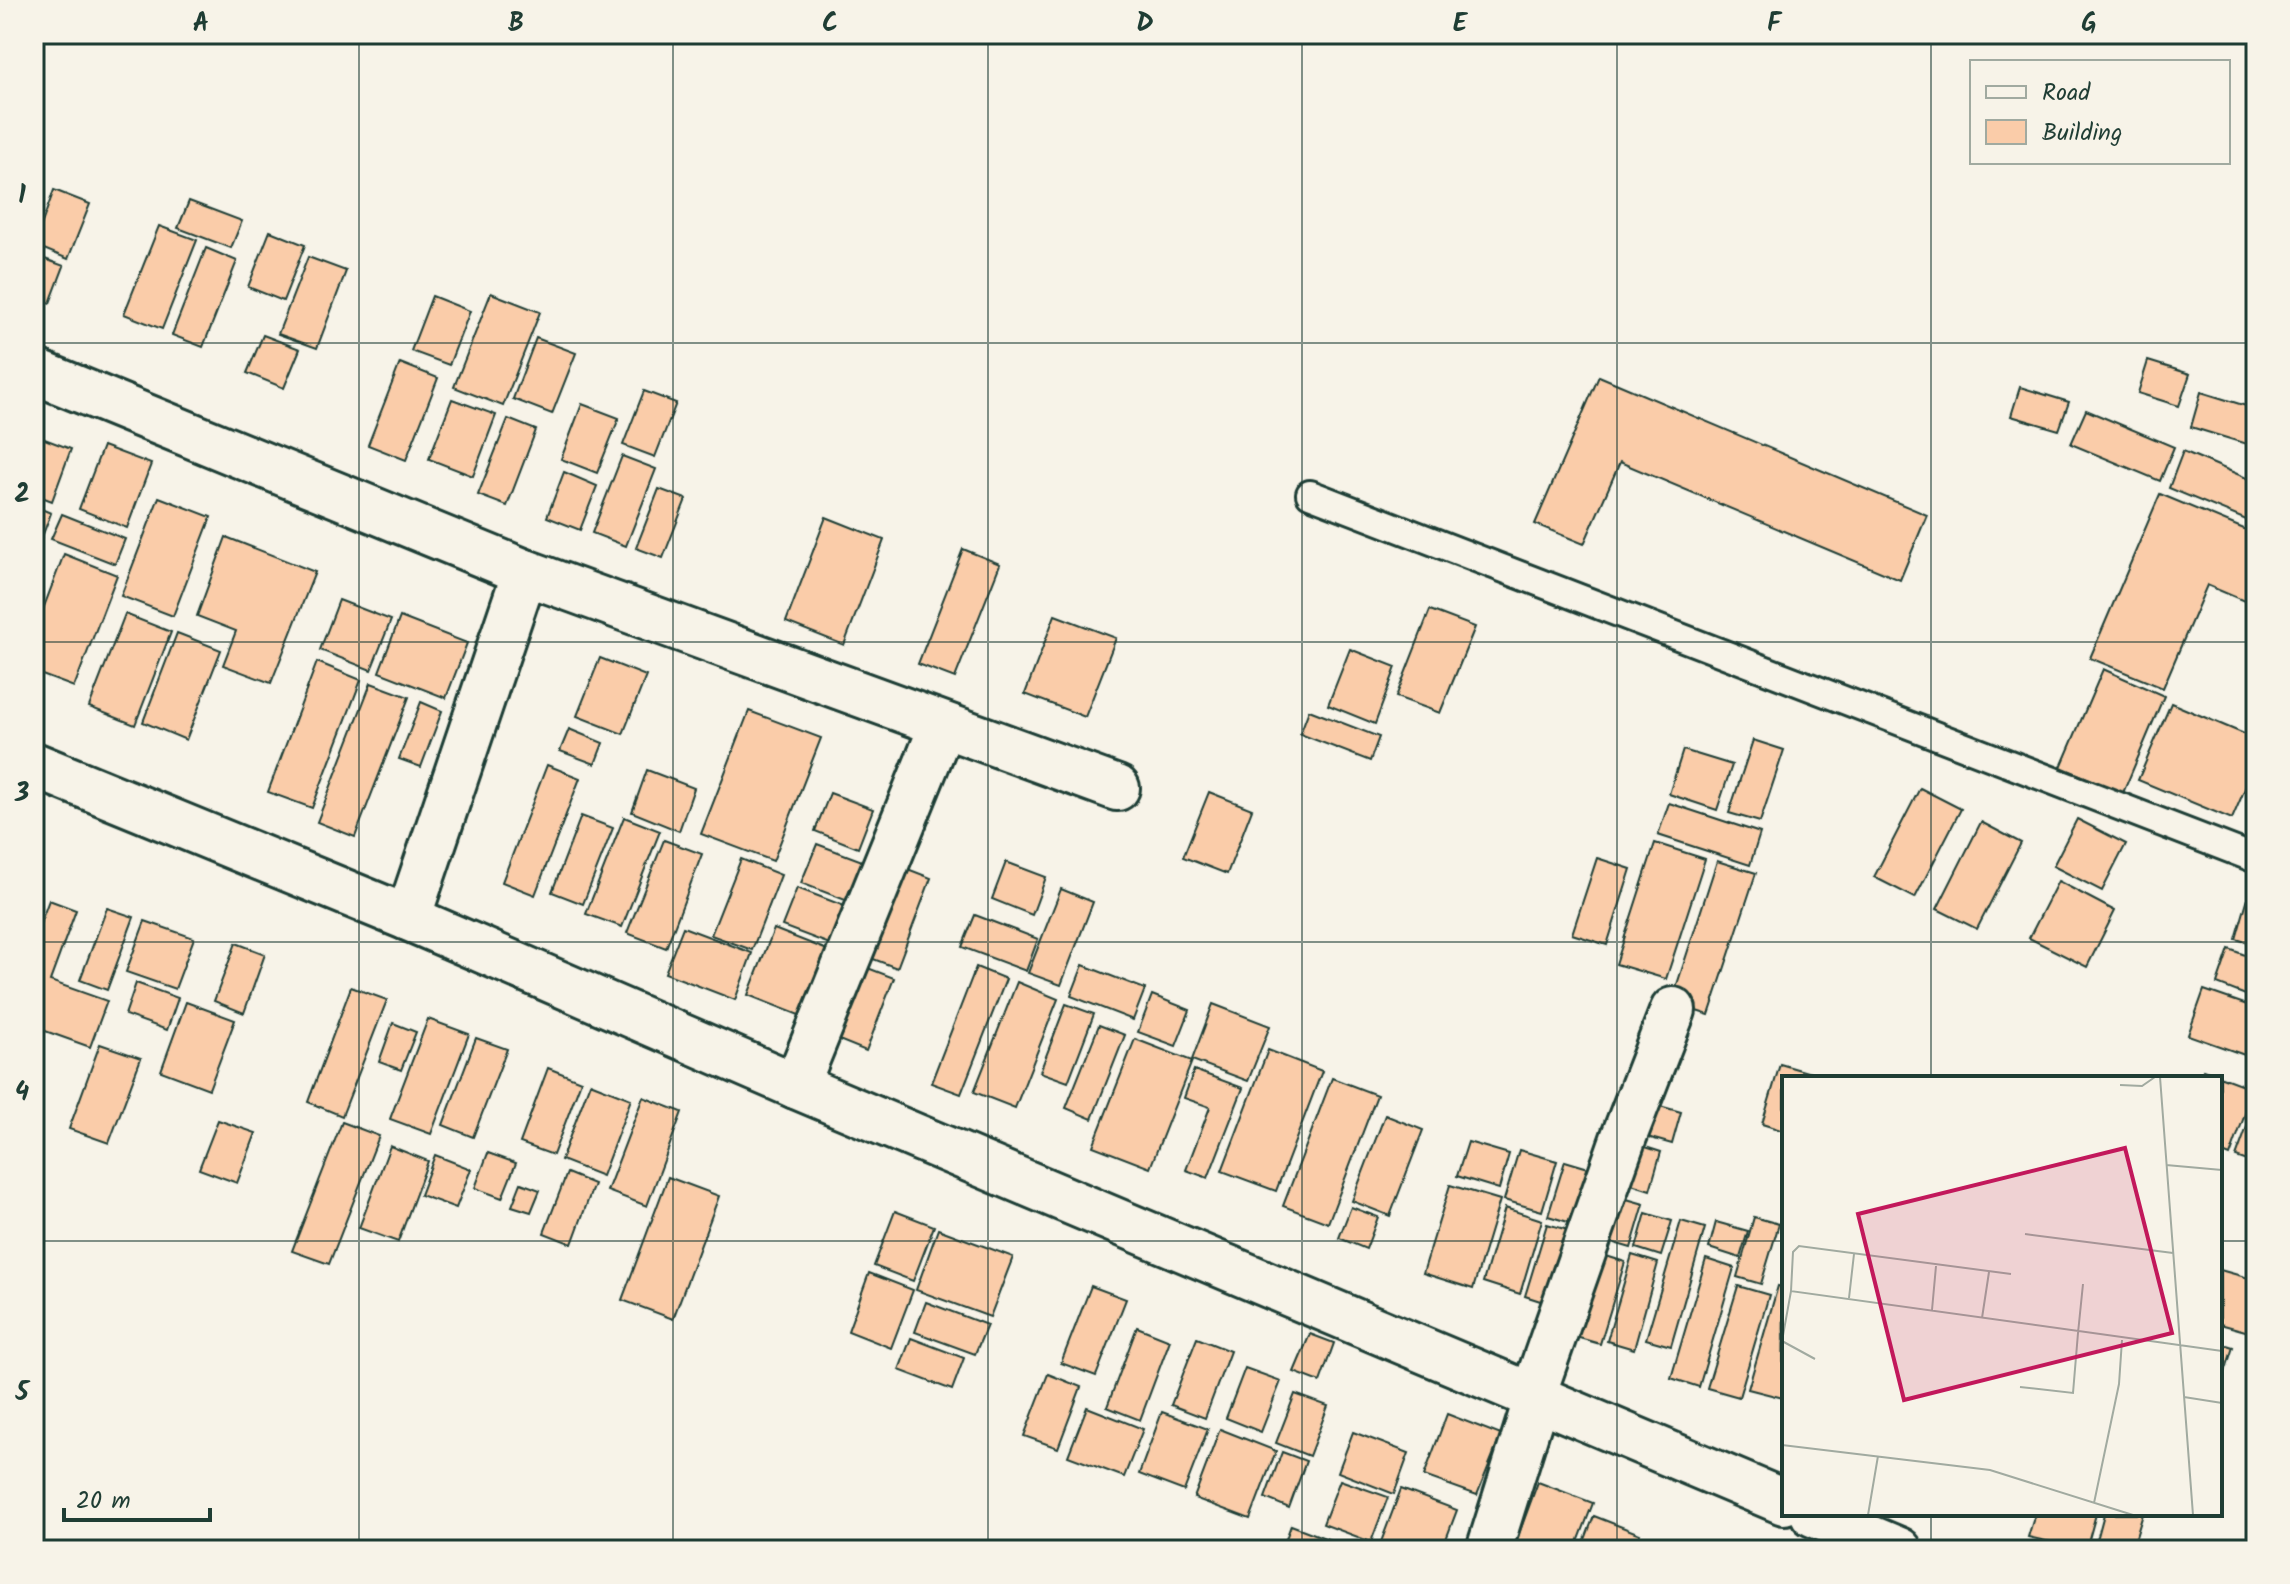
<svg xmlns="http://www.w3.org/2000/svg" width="2290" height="1584" font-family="Kalam,sans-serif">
	<rect width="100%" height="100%" fill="#f7f3e8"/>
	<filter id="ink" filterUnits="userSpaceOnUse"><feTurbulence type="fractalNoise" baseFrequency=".0125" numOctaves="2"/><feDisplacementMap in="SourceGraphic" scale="16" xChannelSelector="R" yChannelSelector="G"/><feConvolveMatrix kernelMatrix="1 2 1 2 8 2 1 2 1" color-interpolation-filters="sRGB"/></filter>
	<g filter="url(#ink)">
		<g fill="#facca9" stroke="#1f3d34" stroke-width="2">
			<path d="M54 190 90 204 68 259 34 245Z"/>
			<path d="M189 201 242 221 231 248 178 228Z"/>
			<path d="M159 226 197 240 162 329 124 314Z"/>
			<path d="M270 231 305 245 283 301 248 287Z"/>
			<path d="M206 248 237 261 203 347 172 335Z"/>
			<path d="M34 255 64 266 50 303 34 297Z"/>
			<path d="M308 257 346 271 317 348 278 334Z"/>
			<path d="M491 293 540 312 503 406 454 387Z"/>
			<path d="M432 296 470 311 449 365 411 351Z"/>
			<path d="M263 335 300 349 284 388 247 373Z"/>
			<path d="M536 338 576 353 552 414 513 399Z"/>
			<path d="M2148 361 2190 374 2179 406 2138 393Z"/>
			<path d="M400 363 438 378 406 460 368 445Z"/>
			<path d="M1599 376 1927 515 1900 580 1620 462 1584 544 1535 524Z"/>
			<path d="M2020 387 2069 402 2059 430 2011 416Z"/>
			<path d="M644 391 676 403 655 457 623 445Z"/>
			<path d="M2201 392 2256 409V447L2191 427Z"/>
			<path d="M452 399 496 415 473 476 429 459Z"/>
			<path d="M582 404 619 418 597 473 561 459Z"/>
			<path d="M2086 410 2174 447 2160 481 2071 444Z"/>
			<path d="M508 419 536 430 507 506 478 495Z"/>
			<path d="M34 435 71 449 52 501 34 494Z"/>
			<path d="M103 446 151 464 127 528 79 509Z"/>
			<path d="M2183 451 2256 482V524L2169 488Z"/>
			<path d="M622 456 656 469 626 546 592 533Z"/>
			<path d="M564 472 597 486 580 530 547 517Z"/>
			<path d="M659 489 686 499 663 558 636 548Z"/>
			<path d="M2160 494 2256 534V606L2207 585 2163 688 2090 658Z"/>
			<path d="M159 497 211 517 173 616 121 596Z"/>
			<path d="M34 506 51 513 34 558Z"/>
			<path d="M62 514 125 539 115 564 51 539Z"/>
			<path d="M826 517 884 540 844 645 786 622Z"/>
			<path d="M226 537 315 572 271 683 223 665 236 631 197 616Z"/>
			<path d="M963 549 1000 564 955 678 918 664Z"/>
			<path d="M64 554 117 575 74 687 34 672V633Z"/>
			<path d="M339 600 391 620 371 670 320 650Z"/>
			<path d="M1430 610 1475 627 1440 713 1396 697Z"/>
			<path d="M125 614 171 632 135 725 89 707Z"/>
			<path d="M1055 615 1116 638 1085 717 1025 694Z"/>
			<path d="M400 617 467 643 446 698 379 672Z"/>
			<path d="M177 633 221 650 186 740 143 722Z"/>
			<path d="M1350 649 1396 667 1375 724 1328 705Z"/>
			<path d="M600 658 646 676 623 734 577 716Z"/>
			<path d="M317 662 361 680 312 808 268 792Z"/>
			<path d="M2103 669 2164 696 2123 793 2061 767Z"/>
			<path d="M371 683 409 697 355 837 317 822Z"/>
			<path d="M421 702 442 711 421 767 399 759Z"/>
			<path d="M2171 703 2256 739V763L2232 819 2138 780Z"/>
			<path d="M1309 710 1379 737 1370 761 1300 734Z"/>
			<path d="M749 711 821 738 773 861 701 834Z"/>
			<path d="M569 729 603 743 595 764 560 751Z"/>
			<path d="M1753 740 1784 750 1760 822 1729 813Z"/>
			<path d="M1683 750 1732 765 1717 810 1669 794Z"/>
			<path d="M547 765 580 778 535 895 502 882Z"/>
			<path d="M647 770 694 788 679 831 632 812Z"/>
			<path d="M1920 788 1961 809 1915 898 1874 877Z"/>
			<path d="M1209 792 1252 809 1227 874 1183 857Z"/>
			<path d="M830 793 873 809 858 848 815 831Z"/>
			<path d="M1669 803 1760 833 1750 865 1658 835Z"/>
			<path d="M581 816 613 828 583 904 552 892Z"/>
			<path d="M624 817 660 831 622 927 586 914Z"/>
			<path d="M2077 819 2126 844 2102 891 2053 866Z"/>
			<path d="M1981 822 2021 843 1977 929 1937 909Z"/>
			<path d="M664 840 702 854 666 948 627 933Z"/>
			<path d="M1655 843 1705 859 1666 979 1616 964Z"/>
			<path d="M817 844 881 868 866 908 801 883Z"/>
			<path d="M1597 858 1631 869 1607 945 1572 934Z"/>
			<path d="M741 859 781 875 752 950 711 935Z"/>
			<path d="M887 861 931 878 897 968 852 951Z"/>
			<path d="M1717 861 1756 873 1709 1015 1671 1003Z"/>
			<path d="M1006 862 1046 877 1032 915 992 899Z"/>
			<path d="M2253 880 2256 881V945L2236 939Z"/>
			<path d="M2058 881 2115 911 2087 967 2029 938Z"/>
			<path d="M797 888 863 913 848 951 782 926Z"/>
			<path d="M1061 889 1093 902 1061 985 1028 973Z"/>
			<path d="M49 900 76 910 50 981 107 1001 90 1047 34 1027V940Z"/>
			<path d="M107 908 134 917 107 990 80 980Z"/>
			<path d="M975 915 1038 939 1026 971 962 947Z"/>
			<path d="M145 921 194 938 175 989 126 972Z"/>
			<path d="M683 927 752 953 735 1000 665 973Z"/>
			<path d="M774 929 830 951 804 1017 748 995Z"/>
			<path d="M236 943 265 954 244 1013 214 1001Z"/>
			<path d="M2229 949 2256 959V999L2217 984Z"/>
			<path d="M852 962 894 978 866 1051 824 1034Z"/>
			<path d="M1083 965 1145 989 1133 1020 1071 996Z"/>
			<path d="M976 967 1006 979 961 1094 931 1083Z"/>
			<path d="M1017 982 1058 999 1015 1108 974 1092Z"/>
			<path d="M136 983 178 998 167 1030 125 1015Z"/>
			<path d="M351 987 387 1000 342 1116 308 1102Z"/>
			<path d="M2204 990 2256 1008V1059L2188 1035Z"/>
			<path d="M1152 995 1190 1010 1176 1046 1138 1032Z"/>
			<path d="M186 1002 235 1020 209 1089 161 1071Z"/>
			<path d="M1066 1004 1094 1014 1068 1082 1040 1072Z"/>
			<path d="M1213 1004 1270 1026 1248 1081 1192 1060Z"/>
			<path d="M428 1019 469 1034 431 1134 390 1119Z"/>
			<path d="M393 1023 416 1032 401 1070 379 1062Z"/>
			<path d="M1099 1025 1125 1035 1092 1119 1066 1108Z"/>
			<path d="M476 1038 507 1049 473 1137 443 1125Z"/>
			<path d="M1135 1039 1192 1061 1150 1168 1093 1146Z"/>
			<path d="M100 1044 141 1058 109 1143 69 1129Z"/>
			<path d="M1268 1050 1322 1071 1276 1191 1222 1171Z"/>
			<path d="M1780 1064 1821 1076 1784 1078V1131L1762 1124Z"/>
			<path d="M548 1068 581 1081 553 1155 520 1143Z"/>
			<path d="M1194 1070 1243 1088 1208 1178 1186 1170 1210 1107 1184 1098Z"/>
			<path d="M2203 1070 2254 1089 2230 1156 2220 1152V1078H2200Z"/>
			<path d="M1332 1078 1377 1095 1328 1223 1283 1206Z"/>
			<path d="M590 1083 631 1099 602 1176 561 1160Z"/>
			<path d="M643 1097 682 1112 647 1206 607 1191Z"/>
			<path d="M1642 1101 1681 1112 1672 1144 1633 1133Z"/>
			<path d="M2254 1108H2256V1164L2236 1157Z"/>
			<path d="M1385 1115 1423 1130 1390 1216 1352 1201Z"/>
			<path d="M218 1120 256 1133 237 1183 199 1169Z"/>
			<path d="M342 1122 379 1136 329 1264 292 1251Z"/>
			<path d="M1468 1142 1509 1154 1499 1189 1457 1176Z"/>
			<path d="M1633 1143 1661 1152 1650 1190 1622 1181Z"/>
			<path d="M390 1146 428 1161 398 1242 359 1228Z"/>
			<path d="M1519 1150 1557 1161 1542 1211 1504 1200Z"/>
			<path d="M488 1153 516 1163 502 1198 475 1188Z"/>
			<path d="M435 1155 471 1169 456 1208 420 1195Z"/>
			<path d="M1565 1161 1602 1172 1585 1227 1548 1216Z"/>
			<path d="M567 1173 594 1184 572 1244 544 1233Z"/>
			<path d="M668 1177 719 1196 673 1319 622 1300Z"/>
			<path d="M521 1183 540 1190 531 1212 512 1206Z"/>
			<path d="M1450 1185 1500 1200 1473 1289 1423 1273Z"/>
			<path d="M1609 1194 1644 1204 1631 1248 1597 1238Z"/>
			<path d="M1351 1207 1378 1217 1366 1249 1339 1238Z"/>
			<path d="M1505 1208 1542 1220 1520 1294 1483 1282Z"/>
			<path d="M895 1211 934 1226 913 1281 874 1266Z"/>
			<path d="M1646 1213 1672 1221 1661 1256 1636 1248Z"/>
			<path d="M1754 1217 1779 1224 1761 1284 1737 1277Z"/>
			<path d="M1681 1221 1705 1228 1671 1346 1646 1339Z"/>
			<path d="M1716 1222 1748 1231 1740 1258 1709 1248Z"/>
			<path d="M1547 1224 1582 1234 1559 1307 1525 1296Z"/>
			<path d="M938 1229 1013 1257 990 1317 916 1290Z"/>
			<path d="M1587 1250 1625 1262 1600 1344 1562 1333Z"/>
			<path d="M1632 1255 1658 1263 1634 1349 1607 1341Z"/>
			<path d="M1706 1259 1734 1268 1699 1387 1671 1378Z"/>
			<path d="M2220 1270 2256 1280V1309L2249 1332 2220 1324Z"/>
			<path d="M869 1273 913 1290 891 1348 848 1331Z"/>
			<path d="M1091 1286 1126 1299 1096 1376 1061 1363Z"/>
			<path d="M1738 1286 1769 1295 1739 1397 1707 1388Z"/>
			<path d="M1778 1286 1784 1287 1783 1398 1748 1389Z"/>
			<path d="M926 1302 987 1325 975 1354 915 1332Z"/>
			<path d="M1137 1327 1170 1340 1140 1420 1107 1407Z"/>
			<path d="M1310 1334 1334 1343 1320 1382 1294 1372Z"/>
			<path d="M911 1338 964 1358 952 1390 899 1370Z"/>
			<path d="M1197 1338 1230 1351 1205 1418 1171 1405Z"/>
			<path d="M2220 1343 2233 1347 2220 1388Z"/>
			<path d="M1245 1368 1281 1381 1261 1432 1226 1418Z"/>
			<path d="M1048 1374 1081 1387 1058 1448 1024 1436Z"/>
			<path d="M1295 1394 1328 1406 1309 1456 1276 1443Z"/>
			<path d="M1087 1407 1143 1429 1124 1477 1068 1456Z"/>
			<path d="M1162 1412 1208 1429 1184 1491 1139 1474Z"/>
			<path d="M1447 1414 1501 1435 1477 1495 1424 1476Z"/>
			<path d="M1220 1429 1276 1451 1250 1519 1194 1498Z"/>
			<path d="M1353 1432 1409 1453 1394 1494 1338 1472Z"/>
			<path d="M1282 1452 1306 1461 1289 1508 1265 1498Z"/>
			<path d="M1340 1480 1388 1497 1371 1542 1323 1524Z"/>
			<path d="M1538 1482 1593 1503 1575 1550H1513Z"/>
			<path d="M1401 1489 1457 1510 1442 1550H1378Z"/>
			<path d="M2035 1514H2096L2086 1550 2028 1537Z"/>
			<path d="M2104 1514H2143L2132 1550 2097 1540Z"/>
			<path d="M1594 1516 1640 1534 1634 1550H1581Z"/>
			<path d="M1291 1525 1349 1547 1348 1550H1282Z"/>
		</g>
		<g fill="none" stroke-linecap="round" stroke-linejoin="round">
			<defs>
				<path id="service" d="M1310 494 2256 859"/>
				<g id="minor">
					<path d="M34 371 525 572 1117 788"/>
					<path d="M34 765 408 918 796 1086 1784 1502"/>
					<path d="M408 918 525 572"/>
					<path d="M796 1086 942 726"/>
					<path d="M1533 1395 1623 1139 1673 1010"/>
					<path d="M1813 1514 1899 1550"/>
					<path d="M1489 1550 1537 1397"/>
				</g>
			</defs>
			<use href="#service" stroke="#1f3d34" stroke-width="32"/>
			<use href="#minor" stroke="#1f3d34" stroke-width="50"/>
			<use href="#service" stroke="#f7f3e8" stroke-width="26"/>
			<use href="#minor" stroke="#f7f3e8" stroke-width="44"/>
		</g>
	</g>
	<path fill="none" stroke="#1f3d34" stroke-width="2" stroke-opacity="0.55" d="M359 34V1550M673 34V1550M988 34V1550M1302 34V1550M1617 34V1550M1931 34V1078M34 343H2256M34 642H2256M34 942H2256M34 1241H1784M2220 1241H2256M1931 1514V1550"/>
	<g transform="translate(1782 1076)">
		<rect width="440" height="440" fill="#f7f3e8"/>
		<path fill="none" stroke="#a1aaa0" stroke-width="2" d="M378 1 411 439M338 9 360 10 373 1M384 89 440 94M243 158 391 177M9 215 11 176 17 170 229 198M67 222 72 178M150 234 154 190M200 242 207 196M296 257 301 208M0 265 9 215 440 275M0 265 33 283M238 311 291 317 296 257M402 321 440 327M0 369 208 394 351 439M312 427 337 308 340 264M86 439 96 380"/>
		<path fill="#c2185b" fill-opacity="0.15" stroke="#c2185b" stroke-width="4" d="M343 72 390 257 122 324 76 138Z"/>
		<rect width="440" height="440" fill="none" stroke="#1f3d34" stroke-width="4"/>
	</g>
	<rect width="2290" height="1584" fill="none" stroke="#f7f3e8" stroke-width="88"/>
	<rect x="1970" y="60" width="260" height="104" fill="#f7f3e8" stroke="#a1aaa0" stroke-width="2"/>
	<rect x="1986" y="86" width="40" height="12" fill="#f7f3e8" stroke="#a1aaa0" stroke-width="2"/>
	<text x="2042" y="100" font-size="24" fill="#1f3d34">Road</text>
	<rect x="1986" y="120" width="40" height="24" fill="#facca9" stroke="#a1aaa0" stroke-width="2"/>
	<text x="2042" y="140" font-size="24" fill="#1f3d34">Building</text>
	<path d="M64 1508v12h146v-12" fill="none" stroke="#1f3d34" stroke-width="4"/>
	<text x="76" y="1508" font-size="24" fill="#1f3d34" stroke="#f7f3e8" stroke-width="6" paint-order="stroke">20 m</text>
	<rect x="44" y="44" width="2202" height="1496" fill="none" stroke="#1f3d34" stroke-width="3"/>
	<g font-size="26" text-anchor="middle" font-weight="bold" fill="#1f3d34">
		<text x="201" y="31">A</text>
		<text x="516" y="31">B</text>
		<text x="830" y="31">C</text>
		<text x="1145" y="31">D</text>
		<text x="1460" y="31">E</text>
		<text x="1774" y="31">F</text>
		<text x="2089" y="31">G</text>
		<text x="22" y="203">1</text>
		<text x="22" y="502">2</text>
		<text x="22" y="801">3</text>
		<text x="22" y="1100">4</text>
		<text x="22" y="1400">5</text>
	</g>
</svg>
